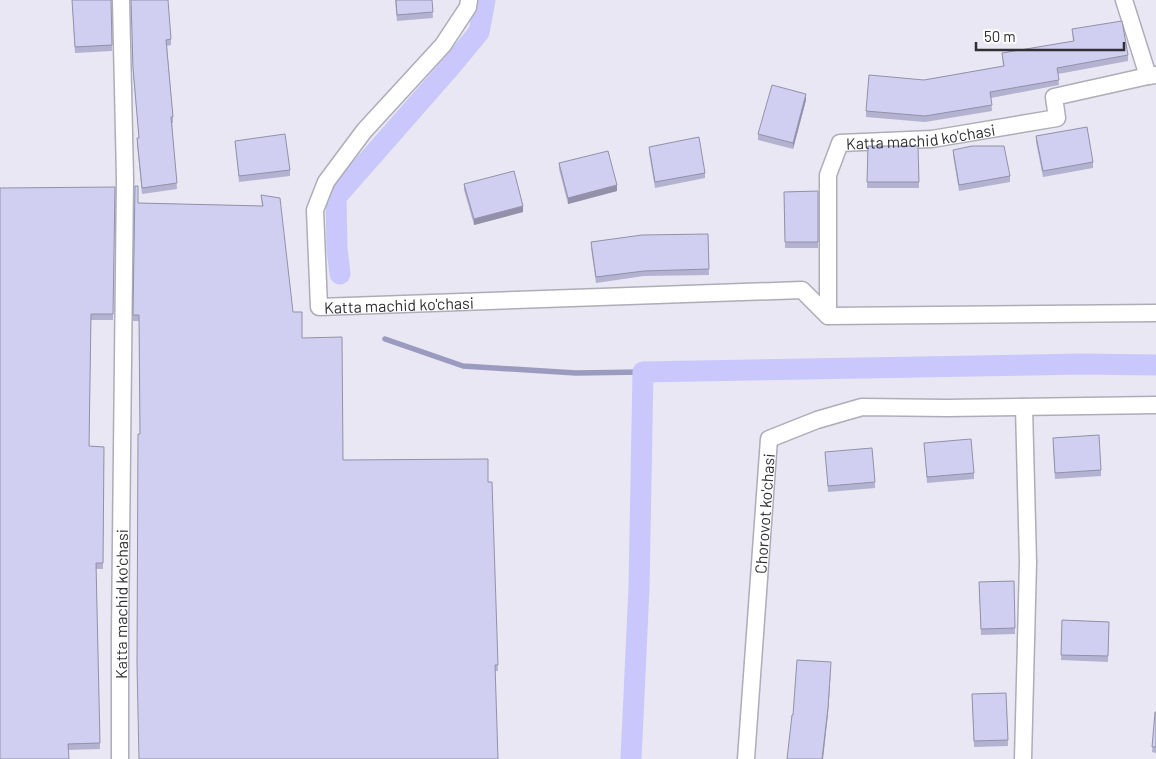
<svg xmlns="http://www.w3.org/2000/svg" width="1156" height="759" font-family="Barlow,sans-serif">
	<rect width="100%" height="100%" fill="#e8e7f3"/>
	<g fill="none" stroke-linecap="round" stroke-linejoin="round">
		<path stroke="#9b9abf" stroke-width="5.5" d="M385 339 463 366 576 373 643 372"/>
		<g stroke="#c9c7fb" stroke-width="21">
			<path d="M340 274 337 249 336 197 451 66 479 32 485 0"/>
			<path d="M631 759 639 588 643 372 1082 364 1156 365"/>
		</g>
		<defs>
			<g id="street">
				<path id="s1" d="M469 0 468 7 443 45 364 131 326 182 315 210 319 307 802 290 828 316 1156 313"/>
				<path d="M1124 0 1148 76 1156 75"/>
				<path id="s2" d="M828 316V175L840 143 932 139 1057 118 1054 97 1148 76"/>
				<path id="s3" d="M120 759V633L125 178 121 0"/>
				<path id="s4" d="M746 759 769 439 817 420 862 407 947 408 1156 405"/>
				<path d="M1023 759 1028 562 1024 407"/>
			</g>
		</defs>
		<use href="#street" stroke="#adadb8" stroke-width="19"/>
		<use href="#street" stroke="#fff" stroke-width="16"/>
	</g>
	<g fill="#b3b2d0">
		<path d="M72 0H111L112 51 75 53Z"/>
		<path d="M131 0 171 39V45L167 46 173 117V123H172L177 189 142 194 137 144V138H139L133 73Z"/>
		<path d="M395 0H432L433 18 397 21Z"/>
		<path d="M1072 29 1128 55V61L1058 74 1059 85 991 98 992 111 925 122 866 117V111L924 80 1003 66 1002 53 1073 41Z"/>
		<path d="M806 100 793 149 758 140V134Z"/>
		<path d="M1036 136 1093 162V168L1043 177 1036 142Z"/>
		<path d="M235 141 290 170V176L239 182Z"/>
		<path d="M868 146H918L919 188H867Z"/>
		<path d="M649 147 705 173V178L655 188 649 153Z"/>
		<path d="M953 150 1010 176V182L959 191 953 155Z"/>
		<path d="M559 163 617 191 568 204 559 169Z"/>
		<path d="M464 184 523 212 474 225 464 190Z"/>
		<path d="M135 186 138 203 262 206 261 195 293 312 343 460 488 482 498 671H495L140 434 139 321H133Z"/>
		<path d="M115 187 113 320H91L89 446 104 447 103 569H96L100 749 68 750 0 759Z"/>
		<path d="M818 191V248H785L784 192Z"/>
		<path d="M708 234 709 275 644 276 596 283 591 248V242Z"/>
		<path d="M924 443 974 473V479L927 483Z"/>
		<path d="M1053 444 1101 470V476L1055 479Z"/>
		<path d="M825 452 875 482V488L828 492Z"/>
		<path d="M1014 581 1015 634 981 635 979 582Z"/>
		<path d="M1062 620 1109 622 1108 662 1061 660Z"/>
		<path d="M1006 693 1008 746 974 747 972 694Z"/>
		<path d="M1156 712V759V753L1152 752Z"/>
	</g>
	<g fill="#9291a9">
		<path d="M806 94V100L793 149V143Z"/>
		<path d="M617 185V191L568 204V198Z"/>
		<path d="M523 206V212L474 225V219Z"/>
		<path d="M831 668 828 714 823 759H822Z"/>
	</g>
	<g fill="#d0cff2" stroke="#9291a9">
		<path d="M72 0H111L112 45 75 47Z"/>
		<path d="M131 0H168L171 39 166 40 173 117H171L177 183 142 188 137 138H139L133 68Z"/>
		<path d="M396 0H432L433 12 397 15Z"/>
		<path d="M1122 21 1128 55 1057 68 1059 80 990 92 992 105 925 116 866 111 869 75 924 80 1004 66 1002 53 1074 41 1072 29Z"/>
		<path d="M772 85 806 94 793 143 758 134Z"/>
		<path d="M1087 127 1093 162 1043 171 1036 136Z"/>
		<path d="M285 134 290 170 239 176 235 141Z"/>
		<path d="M699 137 705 173 655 182 649 147Z"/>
		<path d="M868 146H918L919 182H867Z"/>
		<path d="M972 146H1004L1010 176 959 185 953 150Z"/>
		<path d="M608 151 617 185 568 198 559 163Z"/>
		<path d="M514 171 523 206 474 219 464 184Z"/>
		<path d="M135 186H138V203L263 206 261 195 280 198 293 312H302V338L342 337 343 460 488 459V482H492L498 665H495L498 759H139L137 664 138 434H140L139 315H133Z"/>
		<path d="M115 187 113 314H91L89 446 104 447 103 563H96L100 743 68 744 69 759H0V188Z"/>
		<path d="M818 191V242H785L784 192Z"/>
		<path d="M708 234 709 269 644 271 596 277 591 242 642 235Z"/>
		<path d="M1099 435 1101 470 1055 473 1053 438Z"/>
		<path d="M971 439 974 473 927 477 924 443Z"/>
		<path d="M872 448 875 482 828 486 825 452Z"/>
		<path d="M1014 581 1015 628 981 629 979 582Z"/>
		<path d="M1062 620 1109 622 1108 656 1061 655Z"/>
		<path d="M797 660 831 662 828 708 822 759H787L792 715H793Z"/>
		<path d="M1006 693 1008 740 974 741 972 694Z"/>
		<path d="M1155 712H1156V747H1152Z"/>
	</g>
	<g text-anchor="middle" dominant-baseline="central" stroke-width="4.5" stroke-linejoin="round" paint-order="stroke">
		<g font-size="16" fill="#303034" stroke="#fff">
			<text stroke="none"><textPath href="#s2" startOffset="256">Katta machid ko'chasi</textPath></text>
			<text stroke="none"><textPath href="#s1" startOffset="440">Katta machid ko'chasi</textPath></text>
			<text stroke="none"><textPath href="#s4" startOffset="246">Chorovot ko'chasi</textPath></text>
			<text stroke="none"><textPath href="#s3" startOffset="155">Katta machid ko'chasi</textPath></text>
		</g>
	</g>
	<path d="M976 42v8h148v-8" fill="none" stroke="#303034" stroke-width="2.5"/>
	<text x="984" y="42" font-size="15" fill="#303034" stroke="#ffffff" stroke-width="4" paint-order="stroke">50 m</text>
</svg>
